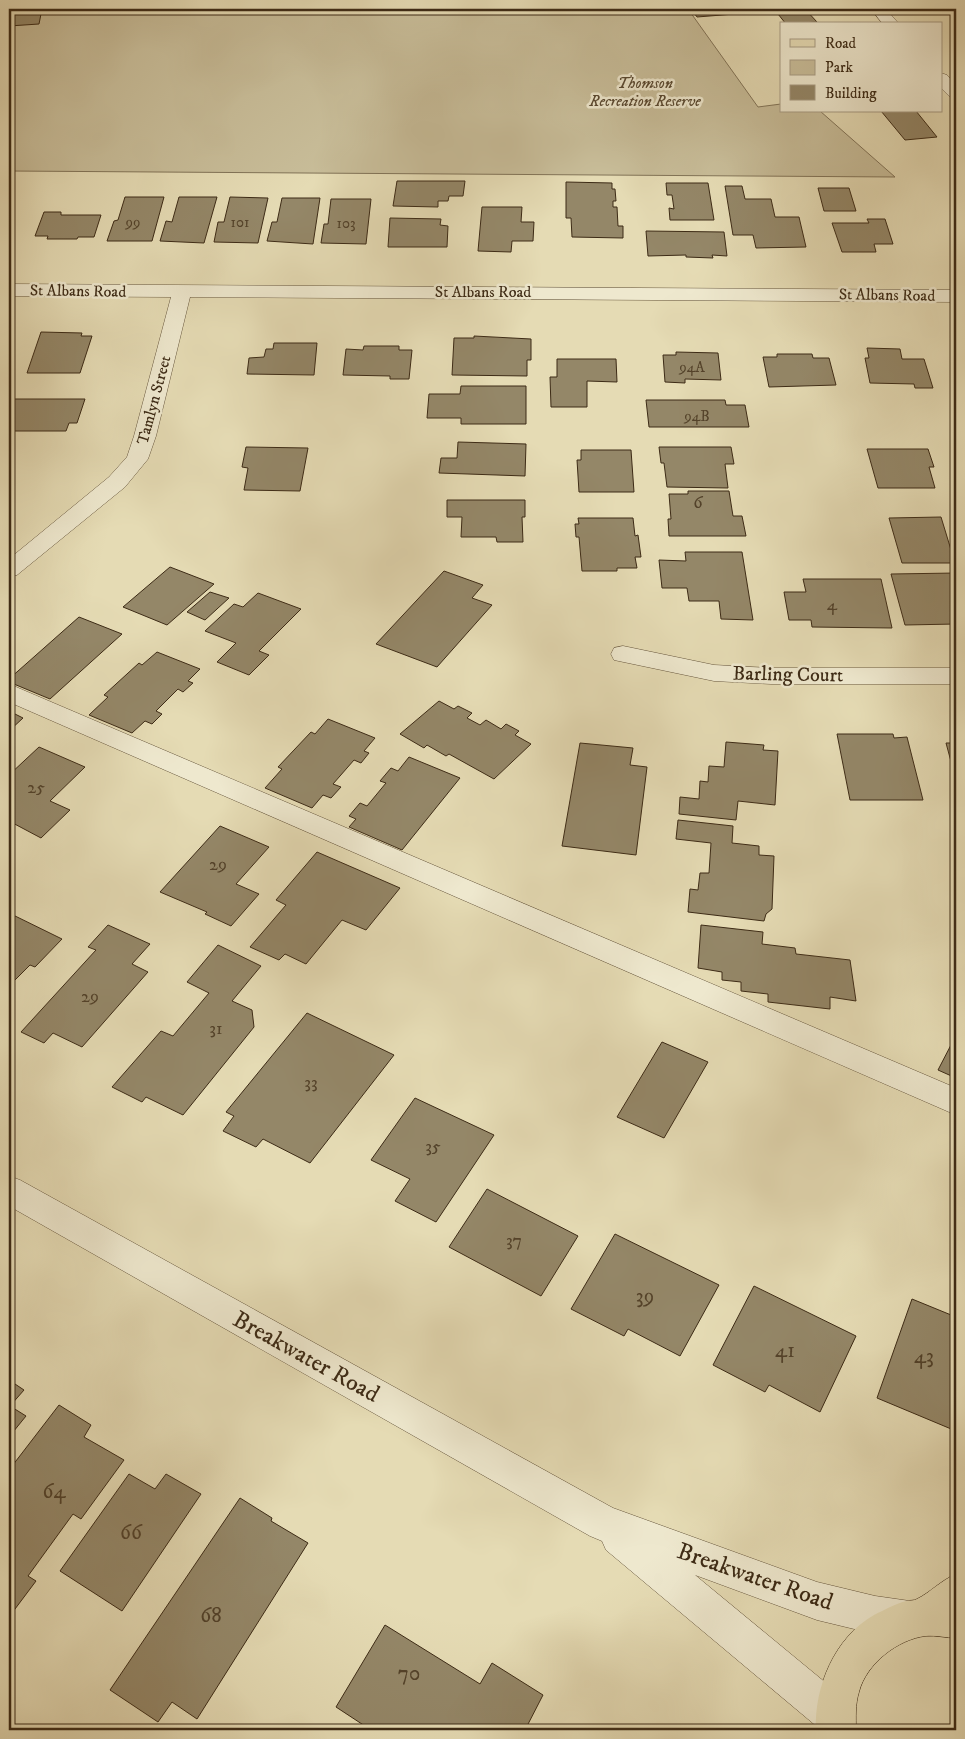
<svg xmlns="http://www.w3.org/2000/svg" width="965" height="1739" font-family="'IM FELL DW Pica',serif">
	<rect width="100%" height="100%" fill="#e5dbb4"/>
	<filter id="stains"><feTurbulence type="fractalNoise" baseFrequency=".004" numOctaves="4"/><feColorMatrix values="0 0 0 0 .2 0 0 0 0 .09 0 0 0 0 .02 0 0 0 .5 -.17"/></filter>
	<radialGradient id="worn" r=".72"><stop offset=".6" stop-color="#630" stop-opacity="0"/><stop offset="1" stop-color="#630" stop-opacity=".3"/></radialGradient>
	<path fill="#c8bd99" stroke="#827458" d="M9 9H688L758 107 781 104V111H820L895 177 9 171Z"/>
	<g fill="#948768" stroke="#3d2b16">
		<path d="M9 9H42L39 24 9 26Z"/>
		<path d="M691 9H743L747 13 697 17Z"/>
		<path d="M774 9H805L817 22 786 24Z"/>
		<path d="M881 111H916L937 137 905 140Z"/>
		<path d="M397 181H465L463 196H449L448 201H438V207L393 206Z"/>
		<path d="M566 182 612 183V189H615L616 201H613V207H617L618 226H623V238L572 237 571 218H566Z"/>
		<path d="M666 183H708L714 220H670L669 208 674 209 672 195H667Z"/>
		<path d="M725 186H742L745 199H771L775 217H799L806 247 756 248 753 235H733Z"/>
		<path d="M818 188H849L856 211H824Z"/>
		<path d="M125 197H164L152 241H107L114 221 118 220Z"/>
		<path d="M179 197H217L204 243 160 241 166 221 172 222Z"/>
		<path d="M230 197 268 198 258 243 214 242 218 222H224Z"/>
		<path d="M282 198H320L313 244 267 241 272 222H277Z"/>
		<path d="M331 199H371L366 244 321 243 324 224H328Z"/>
		<path d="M482 207H522L521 222H534L533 241H512L511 252 478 251Z"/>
		<path d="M44 212H61V215H101L94 237H78L77 239H47L48 236H35Z"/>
		<path d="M390 218 441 219 440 225 448 226 447 247H388Z"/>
		<path d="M867 219H885L893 244H874L876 252H842L832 223H869Z"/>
		<path d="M646 231 724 232 727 256 712 255 713 258 686 257V255L648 256Z"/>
		<path d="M41 332 82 333 81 336H92L80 373H27Z"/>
		<path d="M474 336 531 339V360H527V376L452 375 454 338H474Z"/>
		<path d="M274 343H317L314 375 247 374 249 358 264 357 266 349H273Z"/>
		<path d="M364 346H399V350H412L409 379H390V376L343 375 346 349 363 350Z"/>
		<path d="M867 348 900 349 902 359H924L933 388H915L914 384 870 383 865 358H869Z"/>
		<path d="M676 352 718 353 721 380 685 379V383L665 382 663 355H676Z"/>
		<path d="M777 354H812L813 358H829L836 385 769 387 763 357H777Z"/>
		<path d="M557 359H616L617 382 587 381V407H551L550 377H557Z"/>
		<path d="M461 386H526V424H461V418H427L429 394H460Z"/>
		<path d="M9 399H85L77 423H69L66 431H9Z"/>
		<path d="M646 400H725L726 405H745L749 427H649Z"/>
		<path d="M458 442 526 444 525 476 439 473 441 458H457Z"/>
		<path d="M246 447 308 448 300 491 244 490 248 468 242 467Z"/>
		<path d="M659 447H731L734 464H725L728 488 667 487 664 463H661Z"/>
		<path d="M867 449H928L934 467H929L935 488H878Z"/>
		<path d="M581 450H631L634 492H579L577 460H581Z"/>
		<path d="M688 491H729L733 516H742L746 536H669L668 519H671L669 494H688Z"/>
		<path d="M447 500H525V517H522L523 542H497L496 537H461L462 517H447Z"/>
		<path d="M941 517 955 563H902L889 518Z"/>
		<path d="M578 518H633L635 536 638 535 641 557H635L637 568H617V571H582L579 537H576L575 524H579Z"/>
		<path d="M685 552H742L753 620 721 619 719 601H689L687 588H662L659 560 686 561Z"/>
		<path d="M170 567 214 584 167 625 123 607Z"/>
		<path d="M444 571 483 585 472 598 492 605 437 667 376 644Z"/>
		<path d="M956 573V624L905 625 891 574Z"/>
		<path d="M803 579H881L892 628 812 627 811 620H789L784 592H806Z"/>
		<path d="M210 592 229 598 205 620 187 612Z"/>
		<path d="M258 593 301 609 259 651 269 655 249 675 217 662 236 643 205 631 234 604 243 607Z"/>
		<path d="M79 617 122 634 50 699 9 682V679Z"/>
		<path d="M157 652 200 669 188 681 193 683 183 692 178 689 156 711 162 714 152 724 145 721 132 733 89 715 108 697 104 695 139 663 142 665Z"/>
		<path d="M439 701 454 709 458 706 472 713 467 718 480 725 486 720 501 729 506 724 519 731 515 735 531 744 494 779 449 754 446 756 427 745 424 748 400 734Z"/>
		<path d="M9 711 23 718 9 731Z"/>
		<path d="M328 719 375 738 364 751 369 753 361 763 354 760 333 784 341 787 331 798 323 795 312 808 265 788 282 769 278 767 311 732 315 734Z"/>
		<path d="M837 734H893L894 738 907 737 923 800H850Z"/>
		<path d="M726 742 764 745 763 750 778 751 775 805 738 801 736 820 679 814 680 797 699 799 700 781 708 782 709 766 724 767Z"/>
		<path d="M580 743 633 748 630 765 647 767 636 855 562 846Z"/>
		<path d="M946 743H956V780Z"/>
		<path d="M39 747 85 767 50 801 70 810 41 838 9 821V775Z"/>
		<path d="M409 757 460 778 402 850 349 827 356 819 349 816 360 803 367 806 386 783 380 781 391 768 398 771Z"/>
		<path d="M678 820 733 826 732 843 759 846V855L774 856 772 909 766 914 764 921 688 912 690 889 698 890 700 873H709L711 843 676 839Z"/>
		<path d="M220 826 269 847 236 884 259 894 231 926 205 914 207 912 160 892Z"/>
		<path d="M317 852 400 888 366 930 342 920 306 964 285 954 279 960 250 947 286 905 276 900Z"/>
		<path d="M9 913 62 939 35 967 30 965 9 986Z"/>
		<path d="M108 925 150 944 132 964 148 972 82 1047 53 1033 44 1043 21 1032 96 950 88 947Z"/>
		<path d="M701 925 763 932 762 944 795 948 796 954 850 960 856 1001 830 997V1009L768 1002V994L741 991V982L722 980V972L698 968Z"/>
		<path d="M218 945 261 966 232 1001 252 1010 254 1027 183 1115 146 1097 142 1102 112 1087 161 1031 173 1036 209 993 187 982Z"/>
		<path d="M307 1013 394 1055 310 1163 263 1139 256 1147 223 1131 234 1116 226 1112Z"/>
		<path d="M662 1042 708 1062 664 1138 617 1117Z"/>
		<path d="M952 1043 956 1045V1078L938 1070Z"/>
		<path d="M415 1098 494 1135 436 1222 395 1201 410 1179 371 1160Z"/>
		<path d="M487 1189 578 1236 541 1296 449 1247Z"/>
		<path d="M615 1234 719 1285 680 1356 628 1329 624 1336 571 1309Z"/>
		<path d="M754 1286 856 1336 820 1412 769 1385 765 1392 713 1365Z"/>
		<path d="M912 1299 956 1317V1431L877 1398Z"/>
		<path d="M9 1380 24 1390 10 1406 26 1416 9 1437Z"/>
		<path d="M59 1405 91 1425 84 1437 124 1460 81 1519 73 1514 28 1576 36 1581 9 1617V1470Z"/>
		<path d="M129 1474 155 1489 166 1474 201 1494 122 1611 60 1571Z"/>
		<path d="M240 1498 272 1518 271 1521 308 1543 197 1719 172 1702 158 1722 110 1690Z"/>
		<path d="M385 1625 480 1684 492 1663 543 1695 525 1730H371L336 1707Z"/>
	</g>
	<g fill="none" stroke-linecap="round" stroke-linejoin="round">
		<defs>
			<g id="minor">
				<path d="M871 9H886L899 24H883Z"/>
				<path d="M941 73 947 75 956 85V99L950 97 941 88Z"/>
				<path d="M9 284 956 290V302L190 297 156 436 148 459 125 487 17 575 9 577V559L109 477 127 457 134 436 171 297 9 296Z"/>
				<path d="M623 646 714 665 771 668H956V684H771L714 681 614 660 611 654 614 648Z"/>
				<path d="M9 684 956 1088V1115L9 702Z"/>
				<path d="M9 1176 20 1180 613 1508 817 1582 875 1596 910 1601 924 1606 929 1620 924 1634 910 1639 875 1634 817 1620 695 1575 849 1702 855 1716 849 1730H821L606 1550 602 1541 590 1536 9 1206Z"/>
			</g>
			<path id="major" d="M956 1574V1638C946 1638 936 1635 926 1636 898 1639 866 1664 859 1692 855 1705 856 1717 856 1730H816C814 1687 835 1637 874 1615 884 1610 895 1604 906 1601 910 1600 914 1601 917 1599 931 1592 940 1581 956 1574Z"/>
		</defs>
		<use href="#minor" stroke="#67573e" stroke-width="1"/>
		<use href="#major" stroke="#3d2b16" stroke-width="1"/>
		<use href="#minor" fill="#eee8ce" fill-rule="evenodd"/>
		<use href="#major" fill="#e5dbb4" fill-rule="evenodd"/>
	</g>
	<g text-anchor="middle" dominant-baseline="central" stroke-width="5" stroke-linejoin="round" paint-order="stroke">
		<g font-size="15" fill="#53422a">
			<text x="133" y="222">99</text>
			<text x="240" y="222">101</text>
			<text x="346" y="223">103</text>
			<text x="692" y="367">94A</text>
			<text x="697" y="416">94B</text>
		</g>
		<g font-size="16" font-style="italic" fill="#594830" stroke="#eee8ce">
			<text x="645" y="83">Thomson<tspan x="645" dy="18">Recreation Reserve</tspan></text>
		</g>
		<g font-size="16" fill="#3d2b16" stroke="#eee8ce">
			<text transform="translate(78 291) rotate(1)">St Albans Road</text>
			<text x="483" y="292">St Albans Road</text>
			<text transform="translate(887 295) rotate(1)">St Albans Road</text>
			<text transform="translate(154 400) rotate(-75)">Tamlyn Street</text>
		</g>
		<g font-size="18" fill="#53422a">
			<text x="698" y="503">6</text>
			<text x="832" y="605">4</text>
			<text x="36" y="788">25</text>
			<text x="218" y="865">29</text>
			<text x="90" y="997">29</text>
			<text x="216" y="1029">31</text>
			<text x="311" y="1083">33</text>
			<text x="433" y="1147">35</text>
			<text x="514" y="1241">37</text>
		</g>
		<g font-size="20" fill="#3d2b16" stroke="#eee8ce">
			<text transform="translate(788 675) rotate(1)">Barling Court</text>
		</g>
		<g font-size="21" fill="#53422a">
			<text x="645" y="1297">39</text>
			<text x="785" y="1351">41</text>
			<text x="924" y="1357">43</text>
			<text x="54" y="1492">64</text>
			<text x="131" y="1533">66</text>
			<text x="211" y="1616">68</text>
			<text x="409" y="1674">70</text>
		</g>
		<g font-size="24" fill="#3d2b16" stroke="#eee8ce">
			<text transform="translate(306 1357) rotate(29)">Breakwater Road</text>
			<text transform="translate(755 1577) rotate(19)">Breakwater Road</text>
		</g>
	</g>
	<rect width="965" height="1739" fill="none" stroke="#e5dbb4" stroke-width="30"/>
	<rect x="10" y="10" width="945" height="1719" fill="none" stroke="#3d2b16" stroke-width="2.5"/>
	<rect x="15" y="15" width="935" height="1709" fill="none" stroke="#3d2b16"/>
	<rect x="780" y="22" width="162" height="90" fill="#eee8ce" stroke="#a79c84"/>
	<rect x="790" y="39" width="25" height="8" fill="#e5dbb4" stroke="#a79c84"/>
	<text x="825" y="48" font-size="15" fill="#3d2b16">Road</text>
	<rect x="790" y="60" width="25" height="15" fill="#c8bd99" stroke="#a79c84"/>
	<text x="825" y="72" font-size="15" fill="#3d2b16">Park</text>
	<rect x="790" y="85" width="25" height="15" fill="#948768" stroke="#a79c84"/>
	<text x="825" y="98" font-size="15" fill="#3d2b16">Building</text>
	<rect width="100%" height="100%" filter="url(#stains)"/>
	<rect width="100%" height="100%" fill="url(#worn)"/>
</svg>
